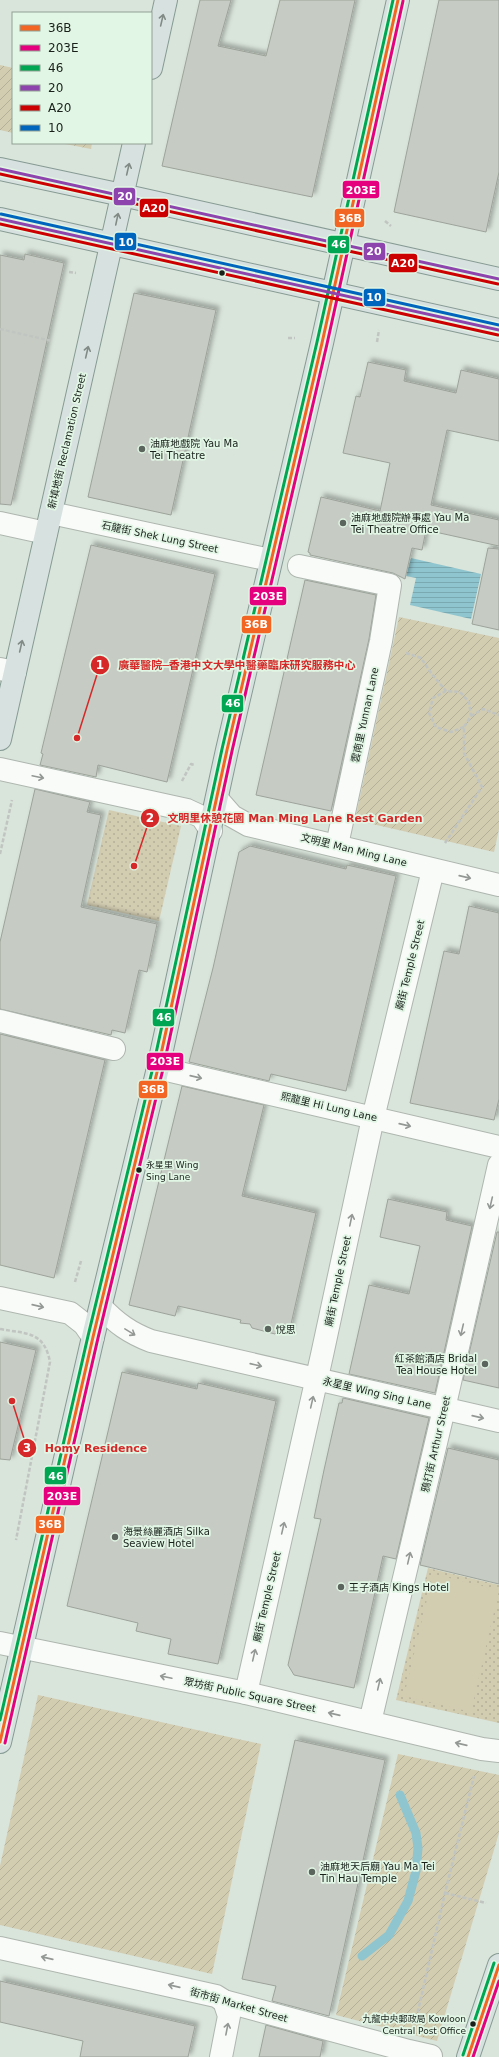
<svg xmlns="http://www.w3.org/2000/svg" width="499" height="2057" font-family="'DejaVu Sans','Noto Sans TC',sans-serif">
	<defs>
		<pattern id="grass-dots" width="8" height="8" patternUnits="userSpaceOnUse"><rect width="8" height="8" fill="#d2ccb1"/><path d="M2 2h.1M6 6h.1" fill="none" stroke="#b4af98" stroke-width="1.8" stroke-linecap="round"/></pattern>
		<pattern id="garden-furrows" width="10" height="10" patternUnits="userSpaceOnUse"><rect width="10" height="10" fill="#d2ccb1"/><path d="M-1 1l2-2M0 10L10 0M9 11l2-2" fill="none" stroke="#b4af98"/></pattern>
		<pattern id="water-rules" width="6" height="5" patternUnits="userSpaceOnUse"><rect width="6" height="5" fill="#8fc5cf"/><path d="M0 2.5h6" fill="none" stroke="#7ba9b1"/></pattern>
		<filter id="shadow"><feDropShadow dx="3.5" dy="-3.5" stdDeviation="2" flood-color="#0004"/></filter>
	</defs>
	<rect width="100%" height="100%" fill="#d9e4da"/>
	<g fill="url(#grass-dots)">
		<path d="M109 810 181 826 159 921 87 905Z"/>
		<path d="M428 1568 499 1585V1723L396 1700Z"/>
	</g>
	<g fill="url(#garden-furrows)">
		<path d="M0 65 13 68V133L0 130Z"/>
		<path d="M60 143H92L91 149Z"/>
		<path d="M399 617 499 638V829L494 852 355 820Z"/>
		<path d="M38 1695 261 1744 212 1974 0 1925V1866Z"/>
		<path d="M398 1754 499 1775V1833L437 2041 336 2015Z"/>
	</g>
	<path fill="#d2ccb1" d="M433 1574 499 1590 471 1712 404 1696Z"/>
	<path fill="url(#water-rules)" d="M411 558 481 574 471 619 410 605 416 578 406 576Z"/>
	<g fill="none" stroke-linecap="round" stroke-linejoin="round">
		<path stroke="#8fc5cf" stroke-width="9" d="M362 1956 389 1935 408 1901 416 1871 418 1848 416 1833 400 1795"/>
	</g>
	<g fill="#c6ccc3" stroke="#9da39a" filter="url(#shadow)">
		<path d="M200 0H231L218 46 266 56 280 0H355L312 197 162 166Z"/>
		<path d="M439 0H499V172L486 232 394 212Z"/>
		<path d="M25 254 64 263 11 505 0 504V255L24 260Z"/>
		<path d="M134 293 216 310 171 515 88 497Z"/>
		<path d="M368 362 406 370 404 381 456 393 461 370 499 379V441L447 430 431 505 499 520V546L426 530 422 550 412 548 405 579 393 573 310 555V553L308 552 321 497 380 511 390 463 343 453 356 396 360 397Z"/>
		<path d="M91 545 215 574 167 782 98 765 96 777 40 765 43 754 41 753Z"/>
		<path d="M488 548 499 549V630L472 624Z"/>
		<path d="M305 580 376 595 369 639 331 811 256 795Z"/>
		<path d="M35 789 90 802 87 812 101 815 81 907 157 924 147 972 139 970 125 1033 112 1030 111 1035 0 1009V942Z"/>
		<path d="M250 846 346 869 347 865 396 876 346 1091 271 1074 269 1081 189 1062 213 968 239 852Z"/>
		<path d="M469 906 499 913V1099L494 1120 410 1103 444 951 459 954Z"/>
		<path d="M0 1034 105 1060 54 1278 0 1265Z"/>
		<path d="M182 1086 264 1105 242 1196 316 1213 289 1333 279 1330 275 1334 252 1328 250 1324 240 1323 241 1320 178 1306 175 1316 129 1305Z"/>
		<path d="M388 1199 447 1212 446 1220 472 1226 435 1393 349 1374 369 1285 409 1294 420 1246 380 1237Z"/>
		<path d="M497 1232H499V1388L463 1380Z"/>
		<path d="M0 1342 36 1350 10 1460 0 1459Z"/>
		<path d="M122 1372 197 1389 198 1383 276 1401 218 1664 168 1654 171 1639 136 1631 138 1623 67 1606Z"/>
		<path d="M343 1398 429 1418 396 1559 383 1556 354 1688 294 1675 288 1665 321 1519 314 1518 324 1470 339 1403H342Z"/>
		<path d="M448 1448 499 1460V1584L420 1565Z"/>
		<path d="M295 1740 385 1760 329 2016 272 2001 276 1986 242 1979Z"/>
		<path d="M0 1981 195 2026 188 2057H80L83 2041 0 2022Z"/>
		<path d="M266 2025 323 2041 320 2057H259Z"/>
	</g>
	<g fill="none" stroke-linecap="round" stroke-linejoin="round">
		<defs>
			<g id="minor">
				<path d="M51 513 270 560"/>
				<path d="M0 523 46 533"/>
				<path d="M299 566 390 585 381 641 337 845"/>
				<path d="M0 669 15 672"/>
				<path d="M0 769 187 810 202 817 211 831"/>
				<path d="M218 800 232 816 248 825 499 885"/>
				<path d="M0 1021 114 1049"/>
				<path d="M158 1068 499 1147"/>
				<path d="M0 1298 70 1313 84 1324 93 1337"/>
				<path d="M101 1307C116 1323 130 1333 151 1341L499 1421"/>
				<path d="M0 1643 246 1693 482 1749 499 1751"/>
				<path d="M246 1693 322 1355 373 1118 433 870"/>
				<path d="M370 1722 444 1409 499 1165"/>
				<path d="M0 1948 216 1996 224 2001 409 2051 431 2056"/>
				<path d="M221 2057 229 2016 224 2001"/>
			</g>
			<g id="major">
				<path d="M151 68 166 0"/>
				<path d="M0 169 122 195 499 279"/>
				<path d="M0 219 499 330"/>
				<path d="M0 739 134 143"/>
				<path d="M0 1742 93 1337 158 1068 227 750 322 343 398 0"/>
				<path d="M468 2057 499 1965"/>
			</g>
		</defs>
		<use href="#minor" stroke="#aeb6af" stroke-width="24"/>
		<use href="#major" stroke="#869b94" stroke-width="24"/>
		<g stroke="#c1c5c1" stroke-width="2.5" stroke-dasharray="4 2" stroke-linecap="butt">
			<path d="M385 221 391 226"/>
			<path d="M69 272 76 273"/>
			<path d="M0 329 52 341"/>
			<path d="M288 338H295"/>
			<path d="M377 342 379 330"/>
			<path d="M406 653 421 658 431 673 446 691"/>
			<path d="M471 716 483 709 499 715"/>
			<path d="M182 781 191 764 195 765"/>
			<path d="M445 843 482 787 464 753V727L471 716 469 702 460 692 446 691 433 698 429 713 436 727 451 732 464 727"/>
			<path d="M0 854 12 800"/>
			<path d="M75 1282 81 1261"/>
			<path d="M0 1329C27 1334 44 1331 50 1362L16 1540"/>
			<path d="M445 1893 486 1903"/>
			<path d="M415 2024 445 1893 474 1776"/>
		</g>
		<use href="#minor" stroke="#f9fbf9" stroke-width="22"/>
		<use href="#major" stroke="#d7e1df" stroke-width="22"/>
		<defs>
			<g id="bus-1">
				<path d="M0 1742 93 1337 158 1068 227 750 322 343 398 0"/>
				<path d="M468 2057 499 1965"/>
			</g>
			<g id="bus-2">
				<path d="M5 1743 98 1338 163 1069 232 751 327 344 403 1"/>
				<path d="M473 2057 499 1981"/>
			</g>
			<g id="bus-3">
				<path d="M0 1720 88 1336 153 1067 222 749 317 342 393 0"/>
				<path d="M463 2055 494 1963"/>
			</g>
			<g id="bus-4">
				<path d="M0 169 499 279"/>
				<path d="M0 219 499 330"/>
			</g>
			<g id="bus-5">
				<path d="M0 174 498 284"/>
				<path d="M0 224 498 335"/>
			</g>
			<path id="bus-6" d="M1 214 499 325"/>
		</defs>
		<use href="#bus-1" stroke="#e1f6e4" stroke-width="6"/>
		<use href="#bus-2" stroke="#e1f6e4" stroke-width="6"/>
		<use href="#bus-3" stroke="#e1f6e4" stroke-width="6"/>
		<use href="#bus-4" stroke="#e1f6e4" stroke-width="6"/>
		<use href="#bus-5" stroke="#e1f6e4" stroke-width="6"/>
		<use href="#bus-6" stroke="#e1f6e4" stroke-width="6"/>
		<use href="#bus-1" stroke="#f26522" stroke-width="3"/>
		<use href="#bus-2" stroke="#e5007d" stroke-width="3"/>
		<use href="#bus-3" stroke="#00a651" stroke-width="3"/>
		<use href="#bus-4" stroke="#8e44ad" stroke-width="3"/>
		<use href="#bus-5" stroke="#c00" stroke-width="3"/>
		<use href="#bus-6" stroke="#0065bd" stroke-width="3"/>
	</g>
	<defs><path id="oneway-shaft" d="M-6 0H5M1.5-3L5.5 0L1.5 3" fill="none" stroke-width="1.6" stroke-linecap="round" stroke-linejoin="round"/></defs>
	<g stroke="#828a86">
		<use href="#oneway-shaft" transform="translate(162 20) rotate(-77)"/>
		<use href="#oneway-shaft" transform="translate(128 169) rotate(-77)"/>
		<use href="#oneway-shaft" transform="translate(117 219) rotate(-78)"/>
		<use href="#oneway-shaft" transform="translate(87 352) rotate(-77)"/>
		<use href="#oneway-shaft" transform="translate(21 646) rotate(-77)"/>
	</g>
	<g stroke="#949895">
		<use href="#oneway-shaft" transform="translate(38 777) rotate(12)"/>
		<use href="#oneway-shaft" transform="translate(465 877) rotate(13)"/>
		<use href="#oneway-shaft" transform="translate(196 1077) rotate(13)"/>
		<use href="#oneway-shaft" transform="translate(405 1125) rotate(13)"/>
		<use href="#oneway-shaft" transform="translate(491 1203) rotate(103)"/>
		<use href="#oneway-shaft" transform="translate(351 1220) rotate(-78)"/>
		<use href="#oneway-shaft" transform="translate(38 1306) rotate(13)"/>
		<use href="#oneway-shaft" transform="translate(462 1330) rotate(103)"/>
		<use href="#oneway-shaft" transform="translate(130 1332) rotate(31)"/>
		<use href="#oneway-shaft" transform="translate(256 1365) rotate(13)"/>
		<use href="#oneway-shaft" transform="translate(312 1402) rotate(-77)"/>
		<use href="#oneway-shaft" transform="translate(478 1417) rotate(13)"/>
		<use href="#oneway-shaft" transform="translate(283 1528) rotate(-77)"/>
		<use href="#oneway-shaft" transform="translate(409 1558) rotate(-77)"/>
		<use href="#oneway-shaft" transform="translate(254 1655) rotate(-77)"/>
		<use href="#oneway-shaft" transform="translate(166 1677) rotate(-168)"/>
		<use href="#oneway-shaft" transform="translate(379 1684) rotate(-77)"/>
		<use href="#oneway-shaft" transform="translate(334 1714) rotate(-167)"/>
		<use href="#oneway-shaft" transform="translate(461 1744) rotate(-167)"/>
		<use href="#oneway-shaft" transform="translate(47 1958) rotate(-167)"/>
		<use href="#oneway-shaft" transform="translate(174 1986) rotate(-167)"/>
		<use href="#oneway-shaft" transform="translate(227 2029) rotate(-79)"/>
	</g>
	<g fill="#19201a" stroke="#e1f6e4" stroke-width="1.5">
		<circle cx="222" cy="273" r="3.5"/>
		<circle cx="139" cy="1170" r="3.5"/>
		<circle cx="473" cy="2024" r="3.5"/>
	</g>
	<g fill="#5c655d" stroke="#e1f6e4" stroke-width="1.5">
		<circle cx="142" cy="449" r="4"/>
		<circle cx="343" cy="523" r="4"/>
		<circle cx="268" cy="1329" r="4"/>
		<circle cx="485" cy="1364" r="4"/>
		<circle cx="115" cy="1537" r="4"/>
		<circle cx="341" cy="1587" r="4"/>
		<circle cx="312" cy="1872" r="4"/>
	</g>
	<g text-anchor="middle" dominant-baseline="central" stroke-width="3.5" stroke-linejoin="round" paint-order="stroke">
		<g font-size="9" fill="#19201a" stroke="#e1f6e4" text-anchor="start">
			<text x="146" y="1165">永星里 Wing<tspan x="146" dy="12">Sing Lane</tspan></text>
			<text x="466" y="2019" text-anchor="end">九龍中央郵政局 Kowloon<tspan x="466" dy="12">Central Post Office</tspan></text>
		</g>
		<g font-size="10" fill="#19201a" stroke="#e1f6e4">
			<text transform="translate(67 441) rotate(-77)">新填地街 Reclamation Street</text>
			<text transform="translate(160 537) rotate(12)">石龍街 Shek Lung Street</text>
			<text transform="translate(365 715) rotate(-78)">雲南里 Yunnan Lane</text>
			<text transform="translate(354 850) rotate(14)">文明里 Man Ming Lane</text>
			<text transform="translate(410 965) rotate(-76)">廟街 Temple Street</text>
			<text transform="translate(329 1107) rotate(13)">熙龍里 Hi Lung Lane</text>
			<text transform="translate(338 1281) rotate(-78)">廟街 Temple Street</text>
			<text transform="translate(377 1393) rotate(13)">永星里 Wing Sing Lane</text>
			<text transform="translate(436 1444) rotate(-77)">鴉打街 Arthur Street</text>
			<text transform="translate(267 1597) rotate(-77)">廟街 Temple Street</text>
			<text transform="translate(250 1695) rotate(12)">眾坊街 Public Square Street</text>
			<text transform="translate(239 2005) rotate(16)">街市街 Market Street</text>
		</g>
		<g font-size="10" fill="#19201a" stroke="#e1f6e4" text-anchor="start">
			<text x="150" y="443">油麻地戲院 Yau Ma<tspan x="150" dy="12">Tei Theatre</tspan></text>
			<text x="351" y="517">油麻地戲院辦事處 Yau Ma<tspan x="351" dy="12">Tei Theatre Office</tspan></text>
			<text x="276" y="1329">悅思</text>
			<text x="477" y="1358" text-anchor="end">紅茶館酒店 Bridal<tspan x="477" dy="12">Tea House Hotel</tspan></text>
			<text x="123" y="1531">海景絲麗酒店 Silka<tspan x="123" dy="12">Seaview Hotel</tspan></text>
			<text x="349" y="1587">王子酒店 Kings Hotel</text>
			<text x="320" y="1866">油麻地天后廟 Yau Ma Tei<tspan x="320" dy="12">Tin Hau Temple</tspan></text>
		</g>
	</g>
	<path fill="none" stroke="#d62828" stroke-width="1.5" d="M77 738L100 665M134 866L150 818M12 1401L27 1448"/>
	<g fill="#d62828" stroke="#e1f6e4" stroke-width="1.5">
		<circle cx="77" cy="738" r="4"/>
		<circle cx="134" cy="866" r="4"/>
		<circle cx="12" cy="1401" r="4"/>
		<circle cx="100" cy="665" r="10"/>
		<circle cx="150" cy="818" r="10"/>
		<circle cx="27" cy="1448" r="10"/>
	</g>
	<g font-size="12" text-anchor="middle" font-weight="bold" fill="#fff">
		<text x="100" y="669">1</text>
		<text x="150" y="822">2</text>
		<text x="27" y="1452">3</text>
	</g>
	<g font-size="11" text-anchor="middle" font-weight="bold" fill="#d62828" stroke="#e1f6e4" stroke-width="3.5" stroke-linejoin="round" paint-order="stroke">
		<text x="237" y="669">廣華醫院─香港中文大學中醫藥臨床研究服務中心</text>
		<text x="295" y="822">文明里休憩花園 Man Ming Lane Rest Garden</text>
		<text x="96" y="1452">Homy Residence</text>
	</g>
	<g stroke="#e1f6e4" stroke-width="1.5">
		<rect x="342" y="180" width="38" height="19" rx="4" fill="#e5007d"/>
		<rect x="113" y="187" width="23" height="19" rx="4" fill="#8e44ad"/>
		<rect x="139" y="198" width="30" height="20" rx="4" fill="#c00"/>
		<rect x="334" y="208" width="31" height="20" rx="4" fill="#f26522"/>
		<rect x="114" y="232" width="23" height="19" rx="4" fill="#0065bd"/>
		<rect x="327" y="235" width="23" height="19" rx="4" fill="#00a651"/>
		<rect x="363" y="242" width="23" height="19" rx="4" fill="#8e44ad"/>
		<rect x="388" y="253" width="30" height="20" rx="4" fill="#c00"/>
		<rect x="363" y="288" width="23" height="19" rx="4" fill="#0065bd"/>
		<rect x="249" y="586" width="38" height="20" rx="4" fill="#e5007d"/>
		<rect x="241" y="615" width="31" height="19" rx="4" fill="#f26522"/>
		<rect x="221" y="694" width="23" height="19" rx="4" fill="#00a651"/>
		<rect x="152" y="1008" width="23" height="19" rx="4" fill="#00a651"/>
		<rect x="146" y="1052" width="38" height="19" rx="4" fill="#e5007d"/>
		<rect x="138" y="1080" width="30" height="19" rx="4" fill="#f26522"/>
		<rect x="44" y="1466" width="23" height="19" rx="4" fill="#00a651"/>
		<rect x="43" y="1486" width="38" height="20" rx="4" fill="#e5007d"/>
		<rect x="35" y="1515" width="30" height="19" rx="4" fill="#f26522"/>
	</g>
	<g font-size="11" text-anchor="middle" font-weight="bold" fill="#fff">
		<text x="361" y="194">203E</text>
		<text x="125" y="200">20</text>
		<text x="154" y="212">A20</text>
		<text x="350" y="222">36B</text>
		<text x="126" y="246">10</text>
		<text x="339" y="248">46</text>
		<text x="374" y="255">20</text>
		<text x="403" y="267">A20</text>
		<text x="374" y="301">10</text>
		<text x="268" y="600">203E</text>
		<text x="256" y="628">36B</text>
		<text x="233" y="707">46</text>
		<text x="164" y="1021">46</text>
		<text x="165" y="1065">203E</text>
		<text x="153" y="1093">36B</text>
		<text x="56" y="1480">46</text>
		<text x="62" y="1500">203E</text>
		<text x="50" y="1528">36B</text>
	</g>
	<rect x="12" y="12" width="140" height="132" fill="#e1f6e4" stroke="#91a093"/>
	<rect x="20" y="25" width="20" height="6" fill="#f26522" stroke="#91a093"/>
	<text x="48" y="32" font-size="12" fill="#19201a">36B</text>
	<rect x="20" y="45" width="20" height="6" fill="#e5007d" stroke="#91a093"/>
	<text x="48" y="52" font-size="12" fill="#19201a">203E</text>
	<rect x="20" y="65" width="20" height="6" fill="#00a651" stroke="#91a093"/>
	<text x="48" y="72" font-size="12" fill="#19201a">46</text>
	<rect x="20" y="85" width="20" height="6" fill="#8e44ad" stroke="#91a093"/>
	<text x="48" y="92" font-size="12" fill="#19201a">20</text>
	<rect x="20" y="105" width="20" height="6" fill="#cc0000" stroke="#91a093"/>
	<text x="48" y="112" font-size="12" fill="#19201a">A20</text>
	<rect x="20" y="125" width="20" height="6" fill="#0065bd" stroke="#91a093"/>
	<text x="48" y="132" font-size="12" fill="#19201a">10</text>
</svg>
